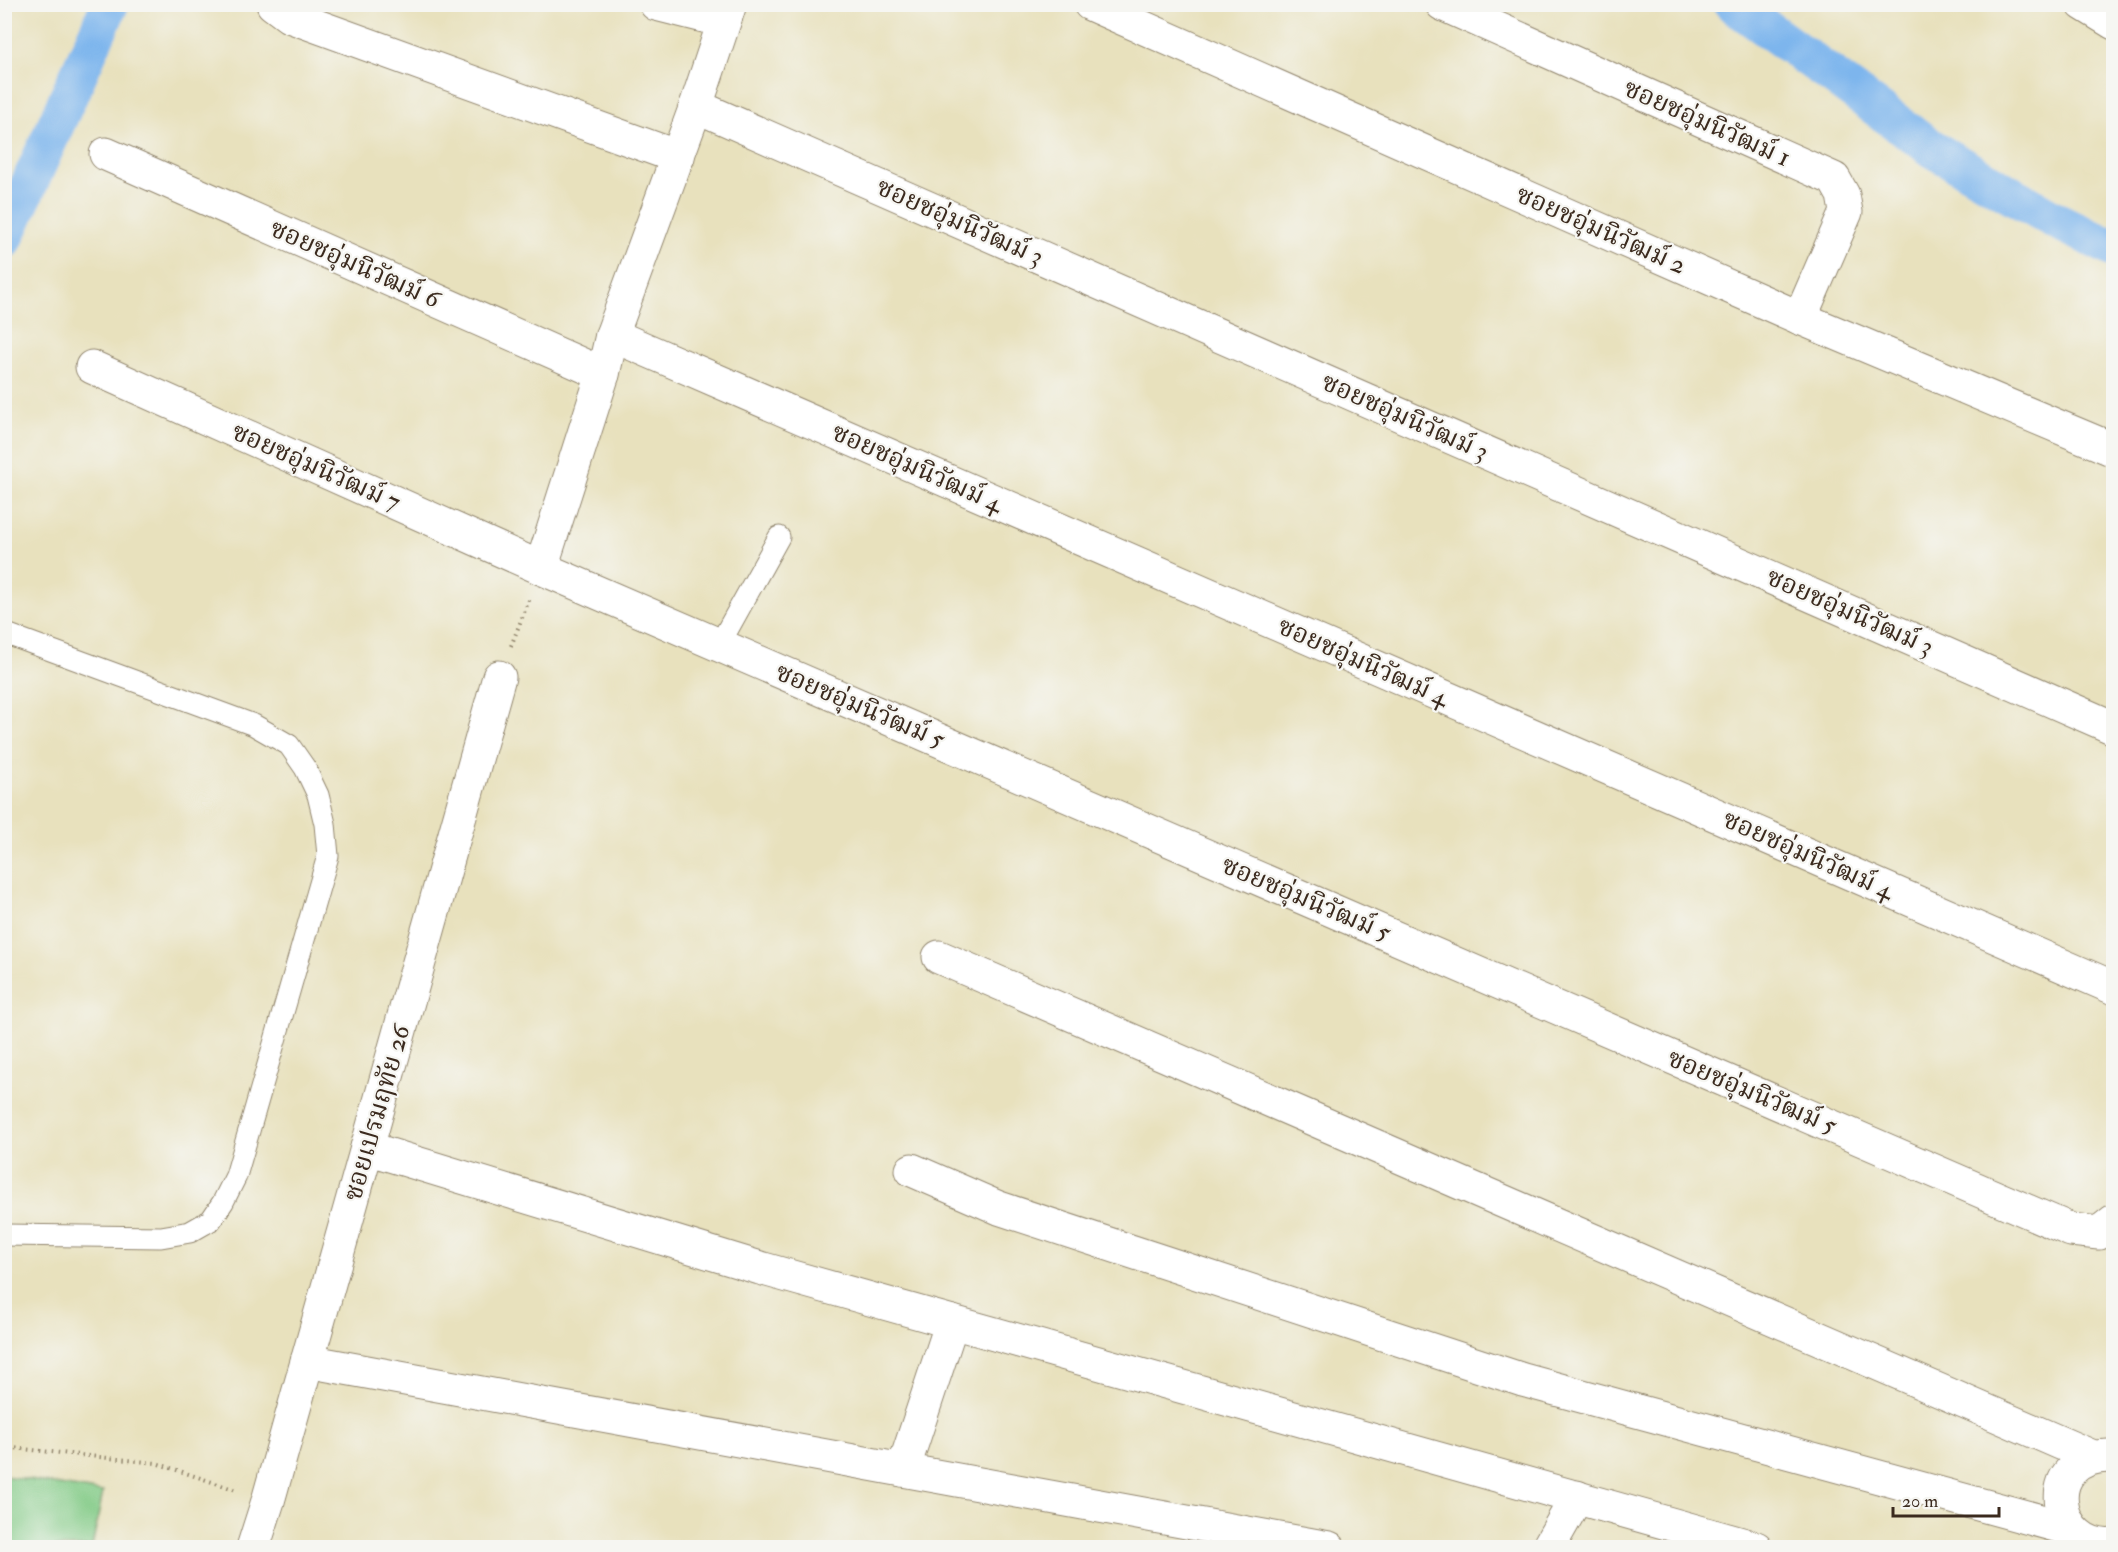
<svg xmlns="http://www.w3.org/2000/svg" width="2118" height="1552" font-family="'IM FELL Double Pica','Noto Serif Thai',serif">
	<rect width="100%" height="100%" fill="#f6f6f2"/>
	<filter id="ink" filterUnits="userSpaceOnUse"><feTurbulence type="fractalNoise" baseFrequency=".0167" numOctaves="2"/><feDisplacementMap in="SourceGraphic" scale="12" xChannelSelector="R" yChannelSelector="G"/><feConvolveMatrix kernelMatrix="1 2 1 2 8 2 1 2 1" color-interpolation-filters="sRGB"/></filter>
	<filter id="wash" filterUnits="userSpaceOnUse"><feTurbulence type="fractalNoise" baseFrequency=".008" numOctaves="4" result="noise"/><feDisplacementMap in="SourceGraphic" scale="24" xChannelSelector="R" yChannelSelector="G"/><feGaussianBlur stdDeviation="1.35" result="paint"/><feColorMatrix in="noise" values="0 0 0 0 0 0 0 0 0 0 0 0 0 0 0 0 0 1.4 0 .05"/><feComposite in="paint" operator="in"/></filter>
	<g filter="url(#wash)">
		<rect width="100%" height="100%" fill="#e8e1bd"/>
		<path fill="#83cb87" stroke="#5f7a52" stroke-width="1.5" d="M5 1476 103 1492 92 1547H5Z"/>
		<g fill="none" stroke-linecap="round" stroke-linejoin="round">
			<g stroke="#7db5ed" stroke-width="38">
				<path d="M1733 4 1936 151 2055 220 2114 249"/>
				<path d="M4 240 110 4"/>
			</g>
		</g>
	</g>
	<g filter="url(#ink)">
		<g fill="none" stroke-linecap="round" stroke-linejoin="round">
			<defs>
				<g id="lane">
					<path d="M4 633 254 725 289 745 305 768 318 795 325 824 328 856 236 1176 223 1202 211 1220 190 1232 161 1237 4 1235"/>
					<path d="M719 645 779 537"/>
				</g>
				<g id="street">
					<path d="M273 4 289 16 678 157"/>
					<path d="M656 4 724 21"/>
					<path d="M1090 4 1800 318 2114 450"/>
					<path d="M1442 4 1834 179 1843 195 1846 212 1800 318"/>
					<path d="M2083 4 2114 23"/>
					<path d="M696 106 2114 728"/>
					<path d="M106 154 603 374"/>
					<path d="M612 335 2114 988"/>
					<path d="M92 367 541 568 2071 1230 2099 1233 2114 1221"/>
					<path d="M541 568 603 374 612 335 696 106 730 4"/>
					<path d="M939 957 2093 1457"/>
					<path d="M367 1148 760 1268 1756 1548"/>
					<path d="M912 1170 999 1208 1523 1380 2070 1529"/>
					<path d="M307 1361 1329 1548"/>
					<path d="M2109 1456C2036 1457 2054 1552 2114 1545"/>
					<path d="M903 1470 952 1322"/>
					<path d="M253 1548 268 1501 499 677"/>
					<path d="M1548 1548 1577 1497"/>
				</g>
			</defs>
			<use href="#lane" stroke="#92866e" stroke-width="23"/>
			<use href="#street" stroke="#92866e" stroke-width="35"/>
			<g stroke="#92866e" stroke-width="4" stroke-dasharray="1.5 4.5" stroke-linecap="butt">
				<path d="M511 646 529 600"/>
				<path d="M4 1447 156 1463 236 1490"/>
			</g>
			<use href="#lane" stroke="#fff" stroke-width="21"/>
			<use href="#street" stroke="#fff" stroke-width="33"/>
		</g>
	</g>
	<g text-anchor="middle" dominant-baseline="central" stroke-width="4.5" stroke-linejoin="round" paint-order="stroke">
		<g font-size="26" fill="#3b2a1e" stroke="#f6f6f2">
			<text transform="translate(1707 123) rotate(24)">ซอยชอุ่มนิวัฒม์ 1</text>
			<text transform="translate(960 222) rotate(24)">ซอยชอุ่มนิวัฒม์ 3</text>
			<text transform="translate(1601 230) rotate(24)">ซอยชอุ่มนิวัฒม์ 2</text>
			<text transform="translate(355 264) rotate(24)">ซอยชอุ่มนิวัฒม์ 6</text>
			<text transform="translate(1405 417) rotate(24)">ซอยชอุ่มนิวัฒม์ 3</text>
			<text transform="translate(316 467) rotate(24)">ซอยชอุ่มนิวัฒม์ 7</text>
			<text transform="translate(917 468) rotate(24)">ซอยชอุ่มนิวัฒม์ 4</text>
			<text transform="translate(1850 612) rotate(24)">ซอยชอุ่มนิวัฒม์ 3</text>
			<text transform="translate(1363 662) rotate(24)">ซอยชอุ่มนิวัฒม์ 4</text>
			<text transform="translate(860 706) rotate(23)">ซอยชอุ่มนิวัฒม์ 5</text>
			<text transform="translate(1808 855) rotate(24)">ซอยชอุ่มนิวัฒม์ 4</text>
			<text transform="translate(1306 899) rotate(23)">ซอยชอุ่มนิวัฒม์ 5</text>
			<text transform="translate(1752 1092) rotate(23)">ซอยชอุ่มนิวัฒม์ 5</text>
			<text transform="translate(377 1113) rotate(-74)">ซอยเปรมฤทัย 26</text>
		</g>
	</g>
	<rect width="2118" height="1552" fill="none" stroke="#f6f6f2" stroke-width="24"/>
	<path d="M1893 1507v9h106v-9" fill="none" stroke="#3b2a1e" stroke-width="3"/>
	<text x="1902" y="1507" font-size="18" fill="#3b2a1e" stroke="#f6f6f2" stroke-width="4.5" paint-order="stroke">20 m</text>
</svg>
